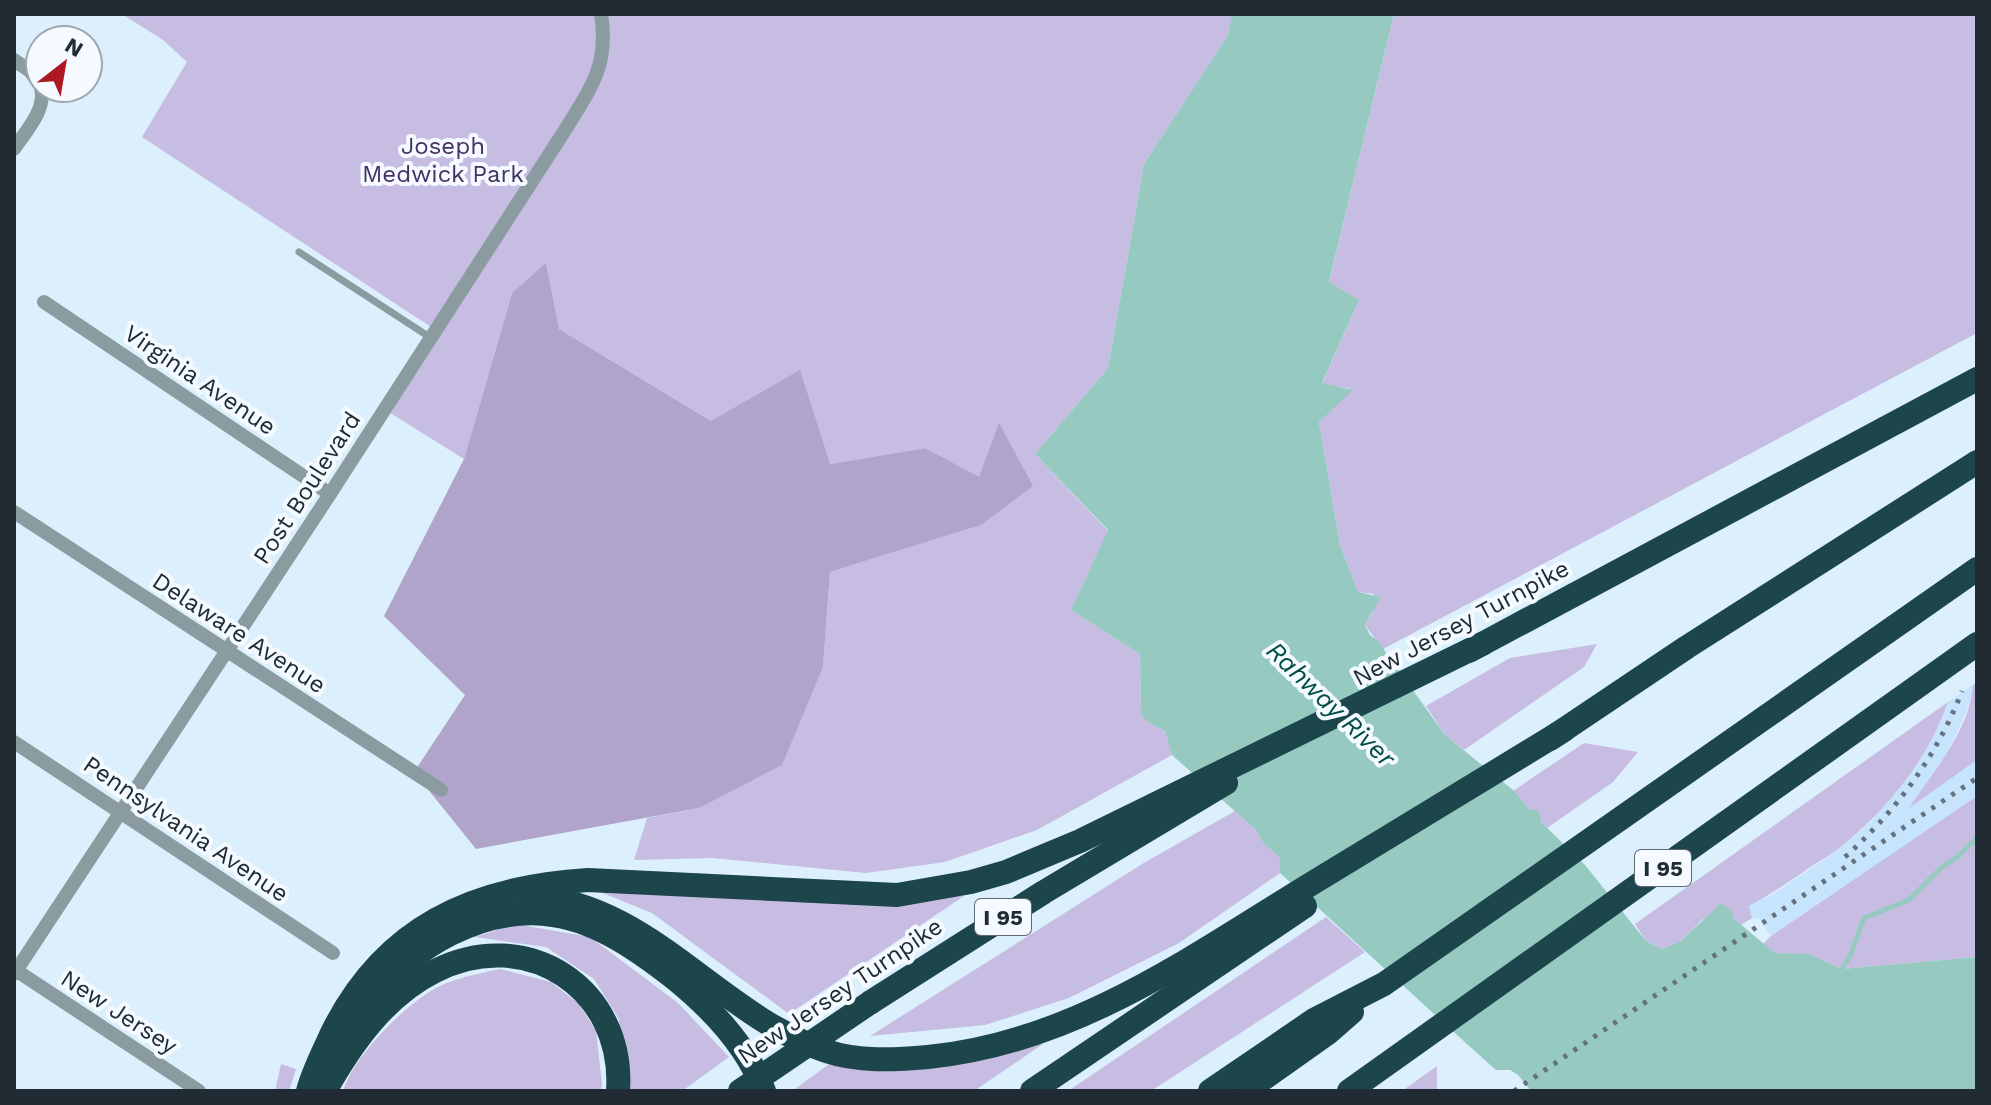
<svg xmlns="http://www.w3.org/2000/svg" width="1991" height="1105" font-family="'Work Sans',sans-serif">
	<rect width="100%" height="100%" fill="#dceffd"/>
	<path fill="#c6e4fb" d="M1973 685V694L1960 726 1946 754 1912 806 1977 760V796L1771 936 1759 918H1752L1749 906 1775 893 1835 852 1868 824 1897 792 1914 767 1940 723 1948 702Z"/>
	<g fill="#c7bce1">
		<path d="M122 14H1232L1228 35 1144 164 1108 368 1035 454 1108 531 1071 610 1140 654 1141 714 1146 721 1165 731 1172 755 1037 830 945 862 866 873 712 858 634 860 647 818 699 808 823 667 830 572 981 525 999 424 979 478 925 448 830 464 711 421 559 329 546 264 512 293 464 459 379 406 431 327 142 137 187 62 163 40Z"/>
		<path d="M1394 14H1977V333L1383 649 1365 625 1372 614 1374 594 1358 592 1340 545 1319 422 1351 389 1322 384 1359 300 1329 283Z"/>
		<path d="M1597 644 1584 667 1464 750 1445 735 1426 706 1510 658Z"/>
		<path d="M1977 682V760L1909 808C1933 772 1970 730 1973 685Z"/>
		<path d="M1948 702C1927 761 1887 810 1838 849 1827 858 1813 864 1802 873 1784 885 1768 896 1749 906L1752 918 1741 925 1733 918 1703 919 1681 941 1662 949 1646 941 1635 924Z"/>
		<path d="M1584 743 1638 752 1613 782 1547 828 1513 791Z"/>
		<path d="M1977 796V957L1842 969 1809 954 1775 953 1763 944 1771 936Z"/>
		<path d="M1235 811 1256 830 1263 843 1279 857 1280 873 1179 943 1069 998 985 1025 870 1036 1142 864Z"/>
		<path d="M595 890 918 898 964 896 789 1014 652 913Z"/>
		<path d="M1326 917 1365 952 1151 1091H1068Z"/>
		<path d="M515 924 590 937 678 1003 729 1057 682 1091H621L619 1019 594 979 546 947 475 937Z"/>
		<path d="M500 969 551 982 579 1004 596 1031 602 1084 601 1091H343C354 1056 402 1008 434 989 453 978 478 974 500 969Z"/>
		<path d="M1043 1044 974 1091H792L832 1062 999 1051Z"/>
		<path d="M281 1064 296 1069 289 1091H275Z"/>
		<path d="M1437 1066V1091H1402Z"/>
	</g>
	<path fill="#b0a4ca" d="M546 263 559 329 711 421 800 370 830 464 925 448 979 477 999 423 1033 486 981 525 830 572 823 667 782 765 699 808 476 849 414 772 465 695 384 616 464 459 512 293Z"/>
	<path fill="#96cac1" d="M1232 14H1394L1329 282 1359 300 1322 383 1353 390 1319 422 1340 545 1358 592 1381 597 1365 625 1370 635 1377 640 1445 735 1513 790 1529 809 1539 811 1541 822 1585 865 1646 941 1662 949 1681 941 1721 903 1732 911 1733 918 1775 953 1809 954 1842 969 1977 957V1091H1531L1518 1075 1510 1070H1496L1468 1045 1280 873 1279 857 1263 843 1256 830 1172 755 1165 731 1146 721 1141 714 1140 654 1071 610 1108 530 1035 454 1108 368 1144 164 1228 35Z"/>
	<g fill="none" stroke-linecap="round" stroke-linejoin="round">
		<path stroke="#96cac1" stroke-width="5" d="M1839 974 1851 954 1864 918 1909 900 1941 868 1957 857 1977 838"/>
		<path stroke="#8b9ca0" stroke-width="7" d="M299 252 431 338"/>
		<g stroke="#8b9ca0" stroke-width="14">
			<path d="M14 60 30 71 40 85"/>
			<path d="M14 149C25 132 47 109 41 88"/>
			<path d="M44 302 330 494"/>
			<path d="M14 512 441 790"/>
			<path d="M14 742 333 953"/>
			<path d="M14 969 199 1091"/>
			<path d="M14 974 330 494 567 127C592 86 609 64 601 14"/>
		</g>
		<g stroke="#1d454c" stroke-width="24">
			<path d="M1469 651 1977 379"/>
			<path d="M1550 739 1687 647 1977 462"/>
			<path d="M524 895C651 902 713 1012 826 1051 858 1062 895 1060 928 1057 1073 1043 1190 958 1311 884 1395 833 1480 781 1564 730"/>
			<path d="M871 1002 1044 892 1226 783"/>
			<path d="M341 1052C351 1032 361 1012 375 995 415 946 480 908 545 914 593 918 637 949 674 978 711 1008 747 1045 764 1091"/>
			<path d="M308 1091C313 1072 323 1053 331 1035 383 927 473 887 588 880L897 895 971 882 1006 872 1080 841 1482 644"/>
			<path d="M325 1091C352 1043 385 996 435 971 527 924 625 989 618 1091"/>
			<path d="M1032 1091 1305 906"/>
			<path d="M1210 1091 1314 1020 1384 984 1977 569"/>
			<path d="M1246 1091 1328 1033 1352 1012"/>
			<path d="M1349 1091 1977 644"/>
		</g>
		<g stroke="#65727d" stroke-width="5" stroke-dasharray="4 8" stroke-linecap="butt">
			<path d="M1845 857C1896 811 1937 756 1962 691"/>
			<path d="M1514 1091 1977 778"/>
		</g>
		<path stroke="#1d454c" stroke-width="24" d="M740 1091 871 1002"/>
	</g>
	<g text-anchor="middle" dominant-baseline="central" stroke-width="8" stroke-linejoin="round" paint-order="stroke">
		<g fill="#f4faff" stroke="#606971" stroke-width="2">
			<rect x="1635" y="850" width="56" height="36" rx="6"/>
			<rect x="975" y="899" width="56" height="36" rx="6"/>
		</g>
		<g font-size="22" font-weight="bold" fill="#202b34">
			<text x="1663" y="868">I 95</text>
			<text x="1003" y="917">I 95</text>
		</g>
		<g font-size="24" fill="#433162" stroke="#f4faff">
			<text x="443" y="146">Joseph<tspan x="443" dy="28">Medwick Park</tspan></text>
		</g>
		<g font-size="24" fill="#202b34" stroke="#f4faff">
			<text transform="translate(200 380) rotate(34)">Virginia Avenue</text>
			<text transform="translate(307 488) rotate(-57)">Post Boulevard</text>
			<text transform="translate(1461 623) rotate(-28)">New Jersey Turnpike</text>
			<text transform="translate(239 633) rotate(33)">Delaware Avenue</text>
			<text transform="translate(186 829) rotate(34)">Pennsylvania Avenue</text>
			<text transform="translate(840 991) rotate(-34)">New Jersey Turnpike</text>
			<text transform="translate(119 1012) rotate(33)">New Jersey</text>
		</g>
		<g font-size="26" font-style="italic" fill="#004e46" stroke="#f4faff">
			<text transform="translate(1331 704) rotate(44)">Rahway River</text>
		</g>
	</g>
	<rect width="1991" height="1105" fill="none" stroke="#202b34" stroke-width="32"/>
	<g transform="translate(64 64) rotate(31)"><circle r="38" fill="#f4faff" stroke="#9fa7ae" stroke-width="2"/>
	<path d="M0-6L14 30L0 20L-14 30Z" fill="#ac1922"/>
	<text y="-12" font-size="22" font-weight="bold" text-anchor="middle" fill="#202b34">N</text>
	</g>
</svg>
